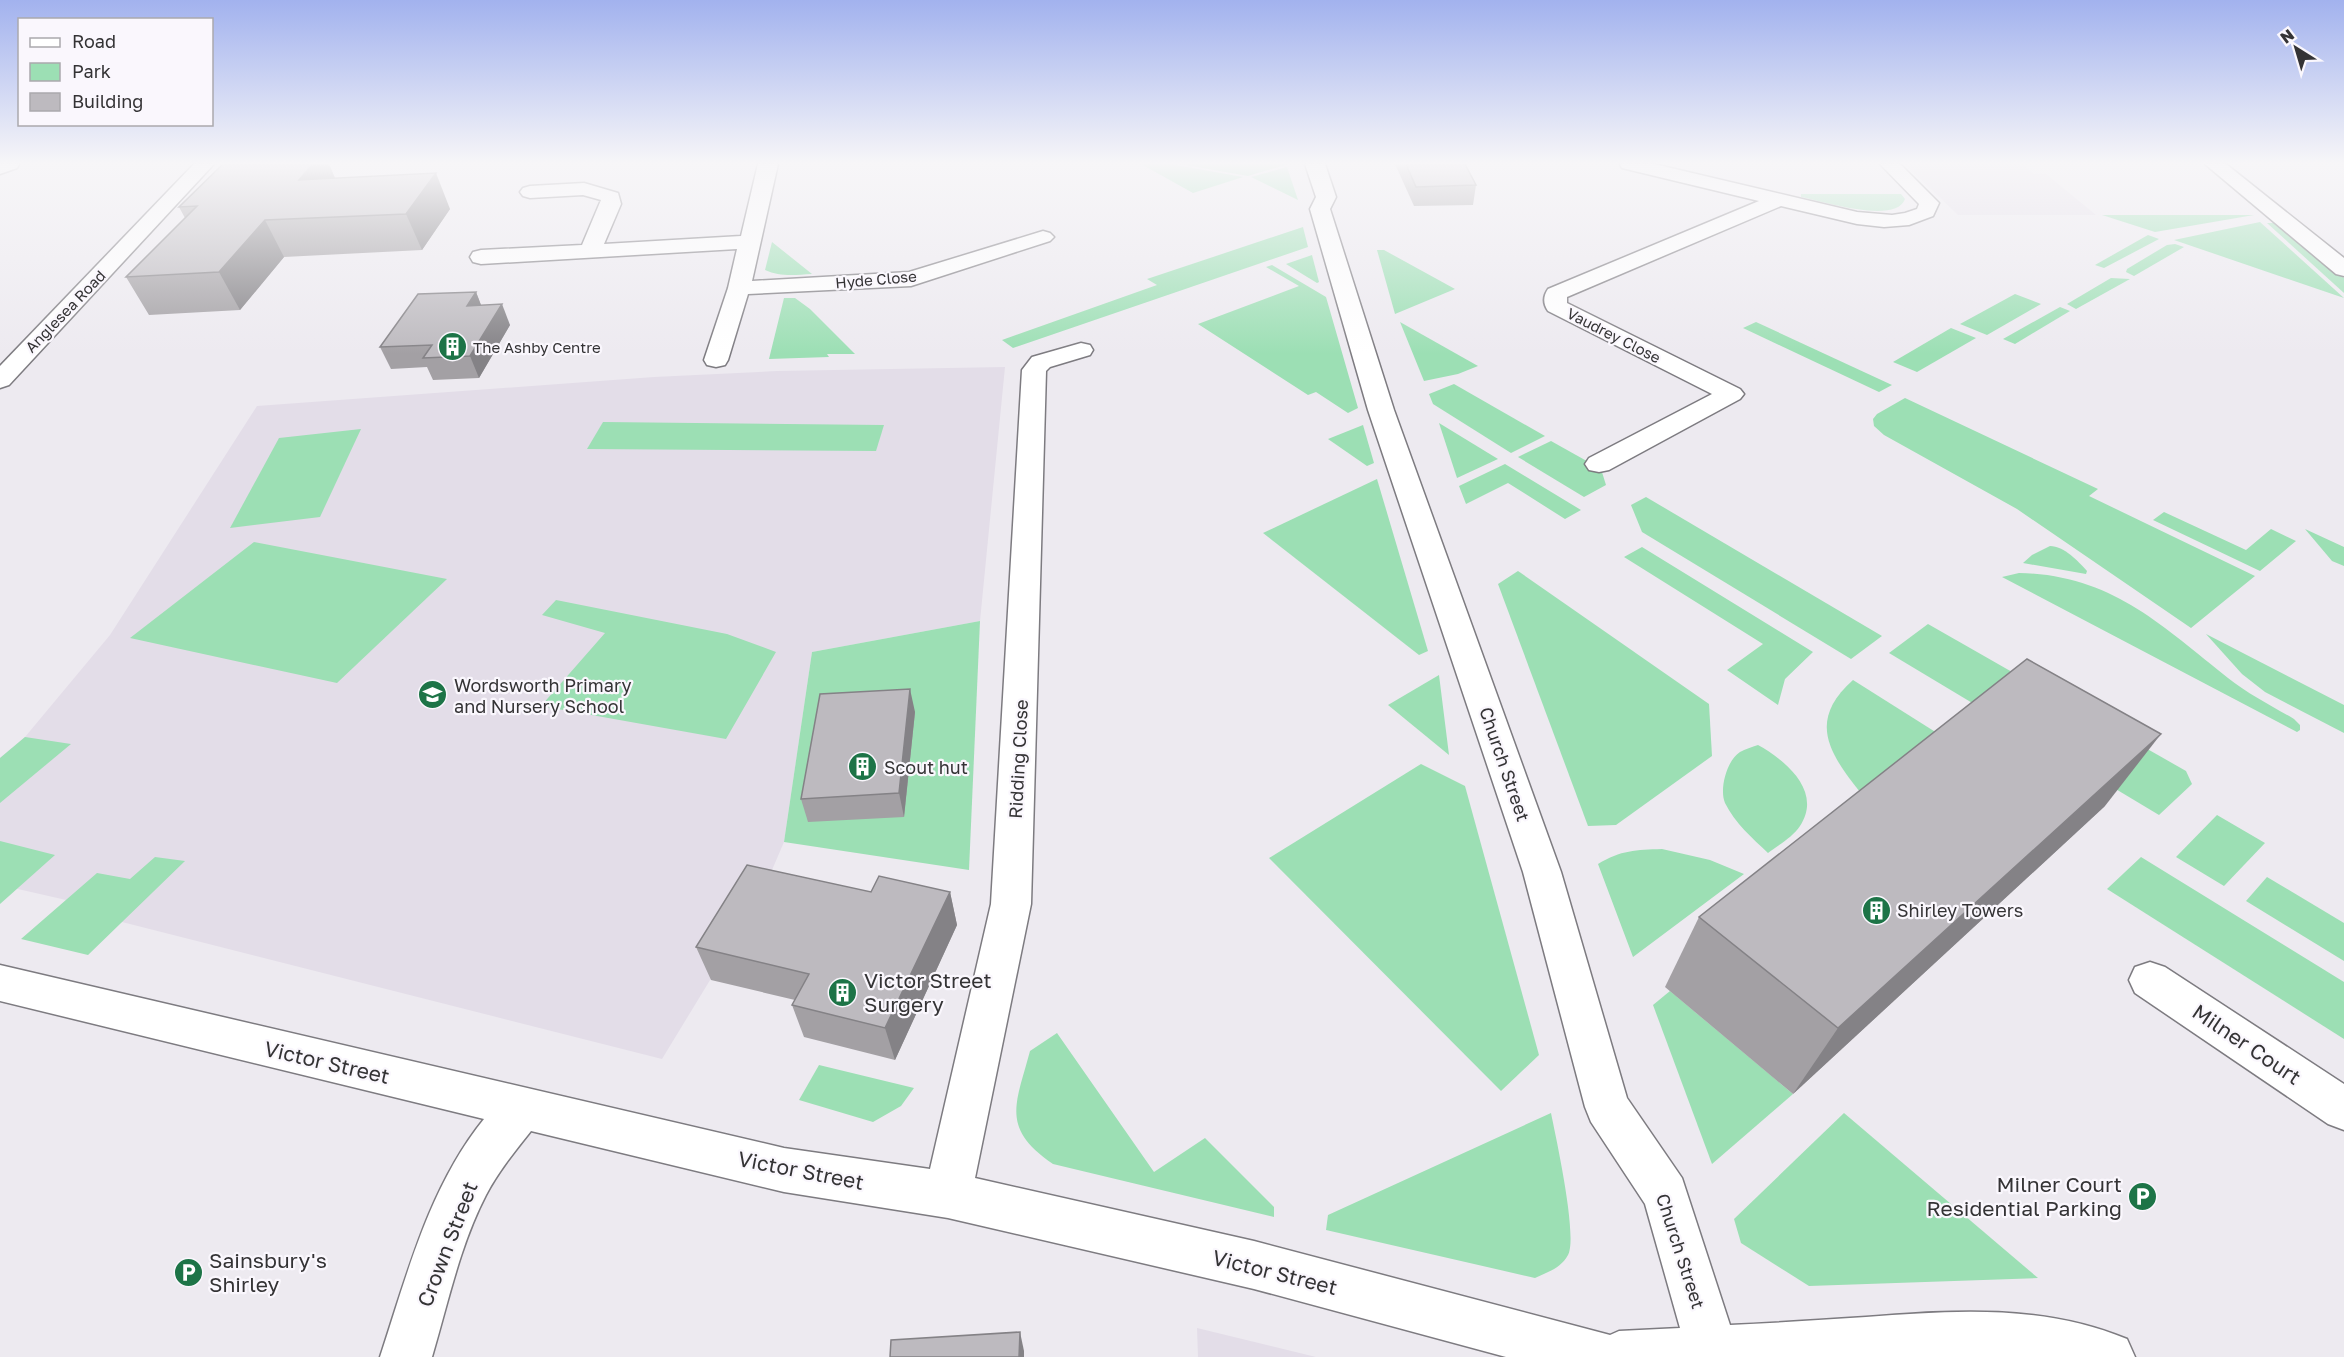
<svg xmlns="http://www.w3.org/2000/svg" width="2344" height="1357" font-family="'Golos Text',sans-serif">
	<rect width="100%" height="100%" fill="#edeaf0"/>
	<g fill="#e3dde8">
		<path d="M1905 164H2022L2034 174H2046L2096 215H1958Z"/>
		<path d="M1005 367 980 621 812 652 784 842 760 898 662 1059 122 922 66 900 18 889 0 881V758L25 737 110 635 257 406 654 377 777 371Z"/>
		<path d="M1197 1328 1316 1357H1198Z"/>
	</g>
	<g fill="#9cdfb4">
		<path d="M1141 164H1170L1243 177 1193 193Z"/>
		<path d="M1180 164H1285V165L1248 176Z"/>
		<path d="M1287 167 1298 200 1251 177Z"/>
		<path d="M1801 194H1901L1905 199C1896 225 1822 201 1801 197Z"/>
		<path d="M2102 215H2254L2155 232Z"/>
		<path d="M2260 222 2344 298 2174 240Z"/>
		<path d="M2267 223H2277L2344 278V293Z"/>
		<path d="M1303 227 1308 247 1013 348 1002 340 1157 285 1147 279Z"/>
		<path d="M2148 235 2159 239 2104 268 2095 265Z"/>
		<path d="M772 242 812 274C795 275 780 277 765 270Z"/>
		<path d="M2175 244 2184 247 2134 276 2126 272 2127 269 2167 245Z"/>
		<path d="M1377 250H1384L1455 289 1395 314Z"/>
		<path d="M1312 255 1319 282 1317 283 1286 264Z"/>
		<path d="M1272 265 1326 297 1358 408 1348 413 1316 392 1308 395 1198 324 1299 286 1266 267Z"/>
		<path d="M2111 278 2130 279 2076 309 2067 304Z"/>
		<path d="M2015 294 2041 304 1987 335 1960 324Z"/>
		<path d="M784 298H795L810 309 855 354H827L829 357 769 359Z"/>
		<path d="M2060 307 2070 311 2015 344 2003 339Z"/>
		<path d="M1400 322 1478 366 1458 374 1424 381Z"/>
		<path d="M1756 322 1892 385 1879 392 1743 328Z"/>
		<path d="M1951 328 1976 338 1917 372 1893 362Z"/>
		<path d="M1454 384 1545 436 1511 453 1433 404 1429 394Z"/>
		<path d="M1905 398 2098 489 2089 496 2255 576 2191 628 2017 509 1884 435 1874 426 1873 419 1877 414Z"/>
		<path d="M603 422H604L884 425 876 451 587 449Z"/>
		<path d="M1439 423 1498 459 1457 478Z"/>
		<path d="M1363 425 1374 463 1367 466 1328 439Z"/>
		<path d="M361 429 320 517 230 528 279 438Z"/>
		<path d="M1551 441 1601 469 1606 485 1584 497 1518 457Z"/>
		<path d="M1505 464 1581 510 1565 519 1508 483 1466 504 1459 486Z"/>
		<path d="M1377 479 1428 651 1419 655 1263 533Z"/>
		<path d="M1646 497 1882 636 1851 659 1642 532 1631 505Z"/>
		<path d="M2164 512 2246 550 2271 529 2296 541 2260 571 2153 520Z"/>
		<path d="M2305 529 2344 547V566L2332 561Z"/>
		<path d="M254 542 447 579 337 683 130 638Z"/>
		<path d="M2050 546C2064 546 2078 561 2087 571L2086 574 2023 563 2032 555Z"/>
		<path d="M1642 547 1813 652 1785 679 1778 705 1727 670 1763 644 1624 557Z"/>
		<path d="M1518 571 1709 704 1712 756 1616 825 1588 826 1498 584Z"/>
		<path d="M2019 573C2111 575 2160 624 2228 678 2248 694 2272 706 2294 719L2300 725V730L2297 732 2002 577Z"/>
		<path d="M556 600 727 634 776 652 726 739 541 706 605 633 542 615Z"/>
		<path d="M980 621 969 870 784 842 812 652Z"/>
		<path d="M1928 624 2186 771 2192 784 2159 815 1889 653Z"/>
		<path d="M2206 634 2344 705V733L2265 692 2242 674Z"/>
		<path d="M1439 675 1449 755 1388 705Z"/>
		<path d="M1853 680 1937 733 1860 792C1828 752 1808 720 1853 680Z"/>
		<path d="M25 737 71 744 0 803V758Z"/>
		<path d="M1758 745C1785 760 1823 791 1800 826 1793 837 1777 846 1768 853 1752 838 1735 823 1725 803 1719 789 1727 760 1740 752 1745 749 1752 747 1758 745Z"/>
		<path d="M1421 764 1465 786 1539 1055 1501 1091 1269 858Z"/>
		<path d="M2217 815 2265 843 2224 886 2176 857Z"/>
		<path d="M0 841 55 855 0 904Z"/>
		<path d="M1662 849 1710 860 1744 874 1633 957 1598 864C1621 850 1636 850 1662 849Z"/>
		<path d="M155 857 185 861 88 955 21 939 97 873 130 879Z"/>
		<path d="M2141 857 2344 982V1039L2107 889Z"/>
		<path d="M2267 877 2344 923V961L2246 901Z"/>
		<path d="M1670 991 1793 1094 1712 1164 1653 1005Z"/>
		<path d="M1057 1033 1154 1172 1205 1138 1274 1207V1217L1053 1164C1000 1128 1016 1104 1030 1051Z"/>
		<path d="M819 1065 914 1088 901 1106 873 1122 799 1100Z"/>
		<path d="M1551 1113C1556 1138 1578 1237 1568 1255 1561 1268 1548 1272 1535 1278L1326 1230 1328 1215Z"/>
		<path d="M1844 1113 2038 1278 1809 1286 1741 1243 1734 1219Z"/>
	</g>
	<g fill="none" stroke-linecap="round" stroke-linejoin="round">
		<defs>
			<g id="street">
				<path d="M758 164H778L752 281 909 272 1043 231 1050 233 1054 237 1050 241 911 286 748 294 728 360 725 365 716 367 707 365 704 360 728 288 737 249 481 264 473 262 470 257 473 252 481 250 582 245 601 200 583 195 530 198 523 196 520 192 523 188 530 186 584 183 618 193 621 204 604 244 741 236Z"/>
				<path d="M1305 164H1325L1336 197 1330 209 1394 410 1561 872 1627 1098 1682 1178 1730 1325C1775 1323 1821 1320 1866 1317 1955 1310 2043 1304 2127 1339L2135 1357H1506L1254 1289 948 1218 784 1192 531 1131C515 1151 498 1172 486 1195 460 1245 448 1303 432 1357H380C407 1275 429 1187 484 1119L0 1001V965L784 1148 930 1169 991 904 1022 370 1032 357 1081 343 1090 345 1093 350 1090 355 1050 367 1046 371 1031 904 975 1178 1254 1241 1610 1335 1619 1331 1680 1328 1645 1204 1591 1122 1585 1107 1523 872 1368 410 1310 209 1316 197Z"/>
				<path d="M1620 164H1654L1857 212 1892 215 1905 213 1917 209 1919 204 1880 164H1900L1939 203 1933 216 1909 225 1884 227 1857 224 1781 206 1567 297V303L1740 389 1744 394 1740 399 1609 470 1599 472 1589 470 1585 464 1589 458 1712 394 1548 311C1543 304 1543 296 1548 289L1759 201 1622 168Z"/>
				<path d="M2205 164H2226L2344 258V276L2336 274Z"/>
				<path d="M2150 962 2165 967 2344 1084V1130L2328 1124 2135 993 2129 980 2135 967Z"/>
			</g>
			<path id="secondary" d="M194 164H214L9 385 0 388V366Z"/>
			<path id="primary" d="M0 164H19L17 168 0 174Z"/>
		</defs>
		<use href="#street" stroke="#7d7b80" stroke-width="3"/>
		<use href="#secondary" stroke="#7d7b80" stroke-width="3"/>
		<use href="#primary" stroke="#7d7b80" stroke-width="3"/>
		<use href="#street" fill="#fff" fill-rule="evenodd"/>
		<use href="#secondary" fill="#fff" fill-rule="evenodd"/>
		<use href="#primary" fill="#fff" fill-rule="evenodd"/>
	</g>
	<g fill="#a3a0a4">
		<path d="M223 164H329L335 178 450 209 422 250 284 257 240 310 149 315 126 277 185 218 179 207Z"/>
		<path d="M1395 164H1465L1476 185 1473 205 1414 206Z"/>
		<path d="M476 292 481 305 510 325 479 378 433 380 427 367 391 369 380 347Z"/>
		<path d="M915 712 904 817 808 822 801 799Z"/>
		<path d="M2105 806 1793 1094 1665 987 1699 917Z"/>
		<path d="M871 892H950L957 925 895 1060 804 1037 792 1005 795 1000 711 980 696 947Z"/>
	</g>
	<g fill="#848286">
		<path d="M313 164H329L339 188 299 180Z"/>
		<path d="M436 173 450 209 422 250 406 214Z"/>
		<path d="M265 220 284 257 240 310 219 272Z"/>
		<path d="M476 292 484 313 467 306Z"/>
		<path d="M502 304 510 325 479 378 470 356Z"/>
		<path d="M910 689 915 712 904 817 899 793Z"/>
		<path d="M2161 734 2105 806 1793 1094 1838 1028Z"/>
		<path d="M950 892 957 925 895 1060 885 1028Z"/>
		<path d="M1020 1332 1024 1351V1357H1019Z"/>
	</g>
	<g fill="#bdbabf" stroke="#848286" stroke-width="1.5">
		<path d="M223 164H313L299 180 436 173 406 214 265 220 219 272 126 277 197 206 179 207Z"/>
		<path d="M1406 164H1465L1476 185 1416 187Z"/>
		<path d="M476 292 467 306 502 304 470 356 423 358 432 345 380 347 418 294Z"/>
		<path d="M2027 659 2161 734 1838 1028 1699 917Z"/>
		<path d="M910 689 899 793 801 799 820 694Z"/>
		<path d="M747 865 871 892 879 876 950 892 885 1028 792 1005 809 974 696 947Z"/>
		<path d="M1020 1332 1019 1357H890L891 1340Z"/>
	</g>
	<linearGradient id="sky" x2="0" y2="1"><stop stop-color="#a2b2ee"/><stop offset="0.46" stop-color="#f7f6f8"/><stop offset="1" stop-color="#f7f6f8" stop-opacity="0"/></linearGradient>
	<rect width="2344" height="354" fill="url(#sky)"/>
	<defs>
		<symbol id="building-disc" viewBox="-11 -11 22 22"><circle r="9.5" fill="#1d7447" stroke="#faf7fd"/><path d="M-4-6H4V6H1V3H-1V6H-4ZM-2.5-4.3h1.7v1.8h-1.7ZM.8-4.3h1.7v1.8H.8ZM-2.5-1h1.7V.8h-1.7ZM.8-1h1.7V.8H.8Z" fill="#fff"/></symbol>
		<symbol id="school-disc" viewBox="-11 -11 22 22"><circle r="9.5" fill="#1d7447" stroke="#faf7fd"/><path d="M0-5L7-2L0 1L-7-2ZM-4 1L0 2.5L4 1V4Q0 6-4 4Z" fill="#fff"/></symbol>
		<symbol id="parking-disc" viewBox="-11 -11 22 22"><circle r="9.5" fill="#1d7447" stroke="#faf7fd"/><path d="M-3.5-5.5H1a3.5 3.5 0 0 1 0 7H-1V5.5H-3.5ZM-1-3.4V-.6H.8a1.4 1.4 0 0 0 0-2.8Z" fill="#fff"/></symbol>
	</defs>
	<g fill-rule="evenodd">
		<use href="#building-disc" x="436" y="330" width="33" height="33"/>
		<use href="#school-disc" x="416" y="678" width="33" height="33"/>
		<use href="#building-disc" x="846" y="750" width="33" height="33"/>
		<use href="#building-disc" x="1860" y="894" width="33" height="33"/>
		<use href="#building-disc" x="826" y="976" width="33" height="33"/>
		<use href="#parking-disc" x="2126" y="1180" width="33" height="33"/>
		<use href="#parking-disc" x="172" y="1256" width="33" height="33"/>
	</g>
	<g text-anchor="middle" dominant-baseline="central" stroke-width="4.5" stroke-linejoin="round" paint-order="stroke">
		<g font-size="15" fill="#343335" stroke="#faf7fd">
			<text transform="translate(876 279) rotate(-5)">Hyde Close</text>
			<text transform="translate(65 311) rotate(-46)">Anglesea Road</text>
			<text transform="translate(1614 335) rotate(27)">Vaudrey Close</text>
		</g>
		<g font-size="15" fill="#343335" stroke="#faf7fd" text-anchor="start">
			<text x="473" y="347">The Ashby Centre</text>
		</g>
		<g font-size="18" fill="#343335" stroke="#faf7fd" text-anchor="start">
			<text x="454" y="685">Wordsworth Primary<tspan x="454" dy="21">and Nursery School</tspan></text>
			<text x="884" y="767">Scout hut</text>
			<text x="1897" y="910">Shirley Towers</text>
		</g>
		<g font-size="18" fill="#343335" stroke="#faf7fd">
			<text transform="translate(1018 759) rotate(-87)">Ridding Close</text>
			<text transform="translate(1505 764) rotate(71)">Church Street</text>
			<text transform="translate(1681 1251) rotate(72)">Church Street</text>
		</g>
		<g font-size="21" fill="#343335" stroke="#faf7fd" text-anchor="start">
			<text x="864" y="980">Victor Street<tspan x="864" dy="24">Surgery</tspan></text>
			<text x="2122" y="1184" text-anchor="end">Milner Court<tspan x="2122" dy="24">Residential Parking</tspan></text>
			<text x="209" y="1260">Sainsbury's<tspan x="209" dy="24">Shirley</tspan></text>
		</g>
		<g font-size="21" fill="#343335" stroke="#faf7fd">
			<text transform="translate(2247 1044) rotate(34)">Milner Court</text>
			<text transform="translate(327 1062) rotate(13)">Victor Street</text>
			<text transform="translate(801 1170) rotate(11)">Victor Street</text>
			<text transform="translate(447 1244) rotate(-69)">Crown Street</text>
			<text transform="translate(1275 1272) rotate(14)">Victor Street</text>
		</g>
	</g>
	<rect x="18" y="18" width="195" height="108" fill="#faf7fd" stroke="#aba9ad" stroke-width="1.5"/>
	<rect x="30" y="38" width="30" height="9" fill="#ffffff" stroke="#aba9ad" stroke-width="1.5"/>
	<text x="72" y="48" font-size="18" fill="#343335">Road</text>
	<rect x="30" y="63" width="30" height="18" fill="#9cdfb4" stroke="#aba9ad" stroke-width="1.5"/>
	<text x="72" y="78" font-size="18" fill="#343335">Park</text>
	<rect x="30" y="93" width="30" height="18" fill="#bdbabf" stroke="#aba9ad" stroke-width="1.5"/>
	<text x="72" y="108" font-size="18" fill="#343335">Building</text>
	<g transform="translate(2296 48) rotate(323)" stroke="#faf7fd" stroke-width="4.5" paint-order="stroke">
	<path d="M0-4.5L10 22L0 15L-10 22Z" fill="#343335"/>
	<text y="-9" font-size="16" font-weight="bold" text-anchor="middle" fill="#343335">N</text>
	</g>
</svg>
